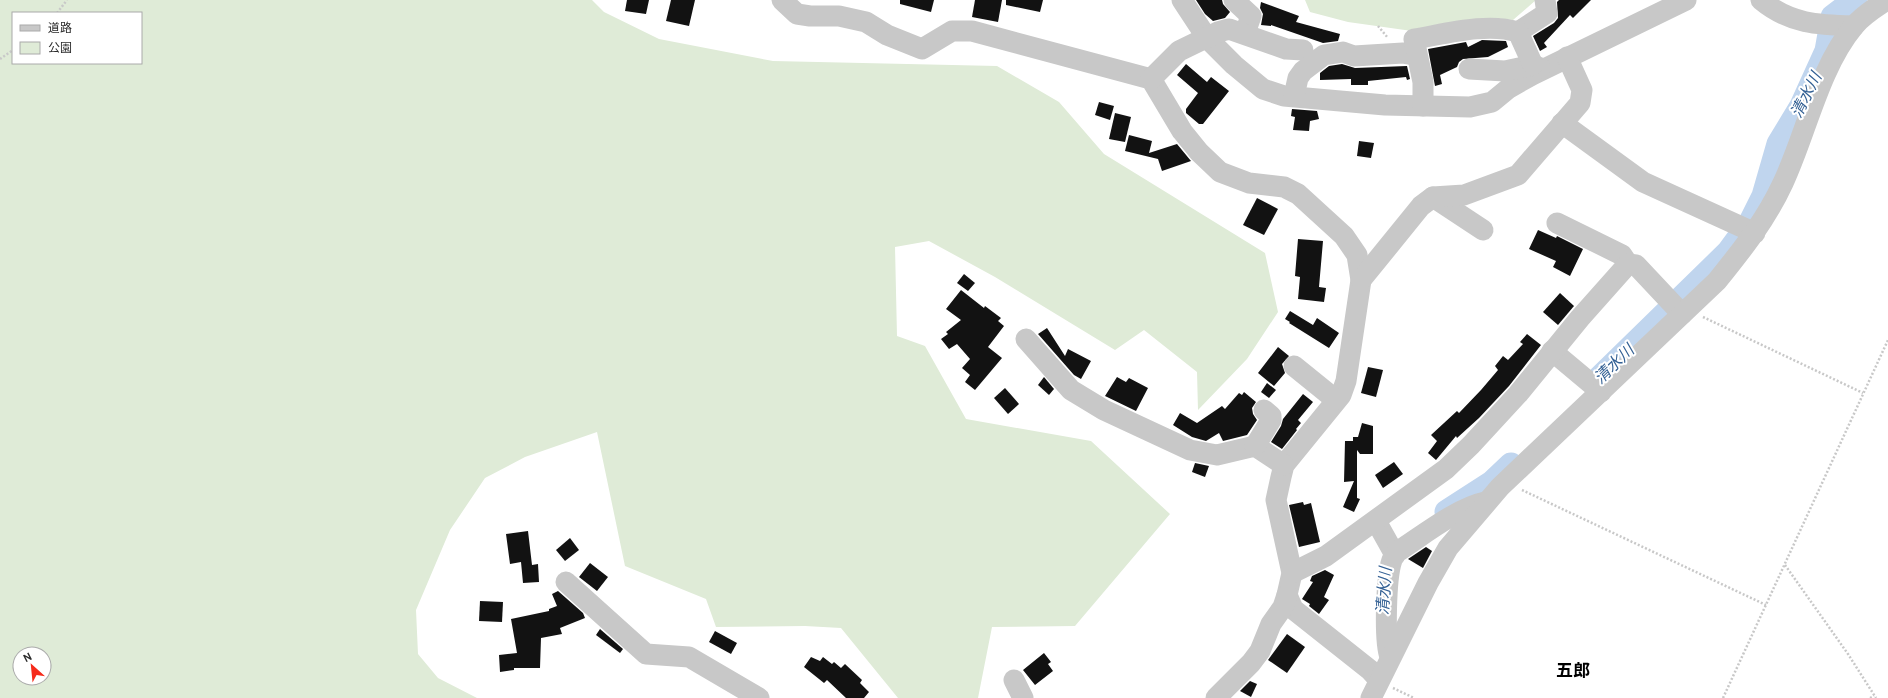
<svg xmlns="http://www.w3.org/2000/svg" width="1888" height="698" font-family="Cabin,'Noto Sans JP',sans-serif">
	<rect width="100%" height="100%" fill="#fff"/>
	<g fill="#dfebd7" fill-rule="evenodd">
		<path d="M0 0H592L604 12 659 39 773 61 997 66 1059 102 1104 154 1265 253 1278 312 1247 359 1198 410 1197 372 1144 330 1115 350 995 277 929 241 895 247 897 336 925 346 966 419 1091 441 1170 514 1075 626 992 627 978 698H898L841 628 805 626 716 627 706 599 625 566 597 432 525 457 485 478 450 530 416 610 418 654 438 678 477 698H0ZM13 13H141V63H13ZM20 654H44V678H20Z"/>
		<path d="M1305 0H1536L1513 20 1493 18 1412 31 1348 22 1310 12Z"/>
	</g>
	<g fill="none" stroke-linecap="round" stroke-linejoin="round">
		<g stroke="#c0d5ee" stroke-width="25">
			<path d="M1600 378 1729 252 1751 222 1764 196 1779 144 1802 106 1827 51 1833 17 1855 0"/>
			<path d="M1447 512 1492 483 1511 465"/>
		</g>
	</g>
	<g fill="#121212">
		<path d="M627 0H649L646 14 625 11Z"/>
		<path d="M671 0H695L689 26 666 21Z"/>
		<path d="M900 0H934L931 12 900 4Z"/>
		<path d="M975 0H1002L998 22 972 17Z"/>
		<path d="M1006 0H1043L1040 12 1006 5Z"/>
		<path d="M1196 0H1222L1223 4 1230 12 1225 18 1213 21 1205 14Z"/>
		<path d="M1559 0H1591L1573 18 1570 15 1544 43 1547 47 1540 51 1533 36 1554 23 1558 18 1557 2Z"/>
		<path d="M1261 2 1299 16 1296 22 1340 34 1338 41 1323 43 1271 25V26L1261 25 1263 14 1260 8Z"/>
		<path d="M1482 40 1506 41 1508 47 1488 57 1463 59 1459 62 1457 67 1440 75 1442 84 1435 86 1428 49 1466 42 1468 47Z"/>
		<path d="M1186 64 1207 82 1211 77 1229 91 1203 124H1199L1186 113V109L1198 93 1177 75Z"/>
		<path d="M1342 64 1355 68 1407 66 1410 79 1407 80 1406 77 1368 81V85H1351V79L1320 80V73L1329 66Z"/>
		<path d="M1099 102 1114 106 1110 120 1095 115Z"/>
		<path d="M1292 109 1317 111 1319 119 1310 121 1309 131 1293 130 1295 117 1291 116Z"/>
		<path d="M1115 113 1131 117 1125 142 1109 139Z"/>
		<path d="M1129 135 1152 141 1149 153 1177 144 1191 161 1162 171 1158 159 1125 151Z"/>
		<path d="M1359 141 1374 143 1371 158 1357 156Z"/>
		<path d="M1257 198 1278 209 1264 235 1243 225Z"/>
		<path d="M1538 230 1556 238 1557 236 1583 249 1570 276 1553 267 1556 261 1529 249Z"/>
		<path d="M1298 239 1323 241 1319 287 1326 288 1324 302 1298 299 1300 277 1295 276Z"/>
		<path d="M964 274 975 283 968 291 957 283Z"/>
		<path d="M961 290 984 308 985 306 1001 318 998 321 1004 326 988 347 1002 358 975 390 965 382 970 375 962 368 970 359 957 344 949 349 941 339 948 334 946 332 961 320 946 309Z"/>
		<path d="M1560 293 1574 306 1558 325 1543 312Z"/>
		<path d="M1290 311 1313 325 1317 318 1339 333 1329 348 1289 323 1290 322 1285 319Z"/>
		<path d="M1047 328 1065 356 1068 349 1091 361 1081 379 1074 375 1038 334Z"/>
		<path d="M1527 334 1541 345 1509 386 1479 418 1457 438 1456 436 1436 460 1428 453 1437 441 1431 435 1457 411 1459 413 1481 390 1498 370 1495 366 1503 356 1508 360 1523 344 1520 342Z"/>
		<path d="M1278 347 1289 356 1282 364 1285 373 1274 386 1258 373Z"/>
		<path d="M1368 367 1383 370 1376 397 1361 393Z"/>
		<path d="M1044 377 1054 389 1049 395 1038 385Z"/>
		<path d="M1117 377 1126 382 1129 378 1148 388 1136 411 1105 396Z"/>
		<path d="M1267 383 1276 390 1269 398 1261 392Z"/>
		<path d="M1005 388 1019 404 1008 414 994 398Z"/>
		<path d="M1244 392 1256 402 1252 408 1253 414 1257 420 1247 435 1223 441 1219 433 1206 441 1192 437 1173 425 1180 413 1197 423 1222 406 1225 409 1239 393 1242 395Z"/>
		<path d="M1303 394 1313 402 1298 420 1301 423 1296 429 1297 430 1282 449 1271 442 1281 426 1283 419Z"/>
		<path d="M1362 423 1373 426V454H1360L1357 450V498L1360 499 1354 512 1343 507 1354 481 1344 482 1345 441H1353V437H1358Z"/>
		<path d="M1394 462 1403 474 1383 488 1375 475Z"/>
		<path d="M1195 463 1209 466 1205 477 1192 472Z"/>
		<path d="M1303 502 1304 505 1311 503 1320 542 1299 547 1289 505Z"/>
		<path d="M528 531 532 565 538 564 539 582 523 583 521 562 510 564 506 534Z"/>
		<path d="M570 538 579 550 565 561 556 550Z"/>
		<path d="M1426 547 1432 551 1423 568 1408 559Z"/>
		<path d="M590 563 608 577 597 591 579 577Z"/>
		<path d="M1325 570 1334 575 1324 597 1329 600 1319 614 1309 606 1310 604 1302 599 1313 582 1310 581 1312 576Z"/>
		<path d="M558 591 583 613 585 618 560 628 562 634 541 638 540 668H514V670L500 672 499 655 517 653 511 619 549 611V609L557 606 552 594Z"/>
		<path d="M480 601 503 602 502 622 479 621Z"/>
		<path d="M600 629 623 649 620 653 596 635Z"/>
		<path d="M715 631 737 643 731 654 709 642Z"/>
		<path d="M1287 634 1305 647 1287 673 1268 660Z"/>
		<path d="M1044 653 1051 662 1048 664 1053 671 1035 685 1023 670Z"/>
		<path d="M811 657 820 661 823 657 832 664 834 662 841 668 845 664 862 680 860 683 869 692 864 698H846L827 680 824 683 804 667Z"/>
		<path d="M1250 681 1257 684 1251 697 1240 691Z"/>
	</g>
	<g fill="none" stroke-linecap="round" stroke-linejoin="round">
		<g stroke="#c8c8c8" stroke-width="2.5" stroke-dasharray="2 2" stroke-linecap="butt">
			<path d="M57 13 67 0"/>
			<path d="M1378 26 1388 38"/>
			<path d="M0 59 13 50"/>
			<path d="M1703 317 1863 393"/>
			<path d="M1522 490 1766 605"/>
			<path d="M1785 565 1848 654 1876 698"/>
			<path d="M1393 688 1414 698"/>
			<path d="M1723 698 1888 340"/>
			<path d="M1870 698 1874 696"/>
		</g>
		<g stroke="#c8c8c8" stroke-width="21">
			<path d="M782 0 797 14 810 16H839L866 22 887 35 922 49 952 31H972L1151 79 1182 131 1199 152 1220 172 1249 183 1284 187 1298 194 1344 236 1357 255 1361 280 1346 381 1341 395 1284 465 1281 477 1276 500 1292 573 1287 595 1293 609 1370 670 1379 680"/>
			<path d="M1182 0 1207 38 1234 65 1263 89 1284 96 1385 105 1470 107 1492 102 1509 88 1532 75 1686 0"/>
			<path d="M1234 0 1251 16 1245 33"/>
			<path d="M1761 0C1790 24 1818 25 1854 26"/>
			<path d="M1518 32 1547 13 1545 0"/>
			<path d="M1469 69 1505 71 1533 65 1540 68"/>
			<path d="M1151 79 1179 51 1218 32 1229 29 1286 49 1303 50"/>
			<path d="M1294 96 1298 78 1303 71 1324 55 1343 52 1354 56 1403 53 1416 55"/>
			<path d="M1423 106V82L1414 39C1445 34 1487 22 1518 32L1533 65"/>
			<path d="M1562 123 1643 182 1755 233"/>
			<path d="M1433 197 1483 230"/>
			<path d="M1557 223 1622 255 1628 264"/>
			<path d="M1361 280 1421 206 1433 197 1464 195 1518 175 1580 103 1582 90 1567 57"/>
			<path d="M1026 339 1071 390 1104 410 1190 450 1217 455 1255 446 1284 465"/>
			<path d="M1552 351 1601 392"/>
			<path d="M1294 366 1336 400"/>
			<path d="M1255 446 1271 420V416L1264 410"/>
			<path d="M1376 521 1395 555"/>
			<path d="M1292 573 1326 556 1446 469 1471 445 1518 394 1580 318 1628 264 1636 265 1682 314"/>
			<path d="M566 582 646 654 689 657 759 698"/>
			<path d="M1390 657C1384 641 1386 577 1392 560 1393 557 1396 554 1397 552 1422 536 1457 508 1485 502"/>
			<path d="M1014 680 1023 698"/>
			<path d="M1216 698 1251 663 1260 651 1271 624 1283 607 1287 595"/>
			<path d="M1371 698 1428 583 1448 548 1500 487 1717 281C1742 250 1766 220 1783 183 1806 134 1819 68 1854 26 1863 15 1876 7 1887 0"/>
		</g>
	</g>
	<g text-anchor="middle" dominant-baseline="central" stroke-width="4" stroke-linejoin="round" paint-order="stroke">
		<g font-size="16" font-style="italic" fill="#336094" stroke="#fff">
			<text transform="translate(1806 95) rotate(-63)">清水川</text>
			<text transform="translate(1614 364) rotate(-44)">清水川</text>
			<text transform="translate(1384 591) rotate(-86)">清水川</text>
		</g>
		<g font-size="17" font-weight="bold" fill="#000" stroke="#fff">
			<text x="1573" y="670">五郎</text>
		</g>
	</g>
	<rect x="12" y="12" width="130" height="52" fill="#ffffff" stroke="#aaaaaa"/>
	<rect x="20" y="25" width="20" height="6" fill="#c8c8c8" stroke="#aaaaaa"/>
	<text x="48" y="32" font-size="12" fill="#2b2b2b">道路</text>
	<rect x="20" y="42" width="20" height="12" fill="#dfebd7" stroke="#aaaaaa"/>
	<text x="48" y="52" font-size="12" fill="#2b2b2b">公園</text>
	<g transform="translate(32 666) rotate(333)"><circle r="19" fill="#ffffff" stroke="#aaaaaa"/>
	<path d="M0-3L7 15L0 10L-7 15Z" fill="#f52b1b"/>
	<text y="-6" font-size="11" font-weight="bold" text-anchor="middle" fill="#2b2b2b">N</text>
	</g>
</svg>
